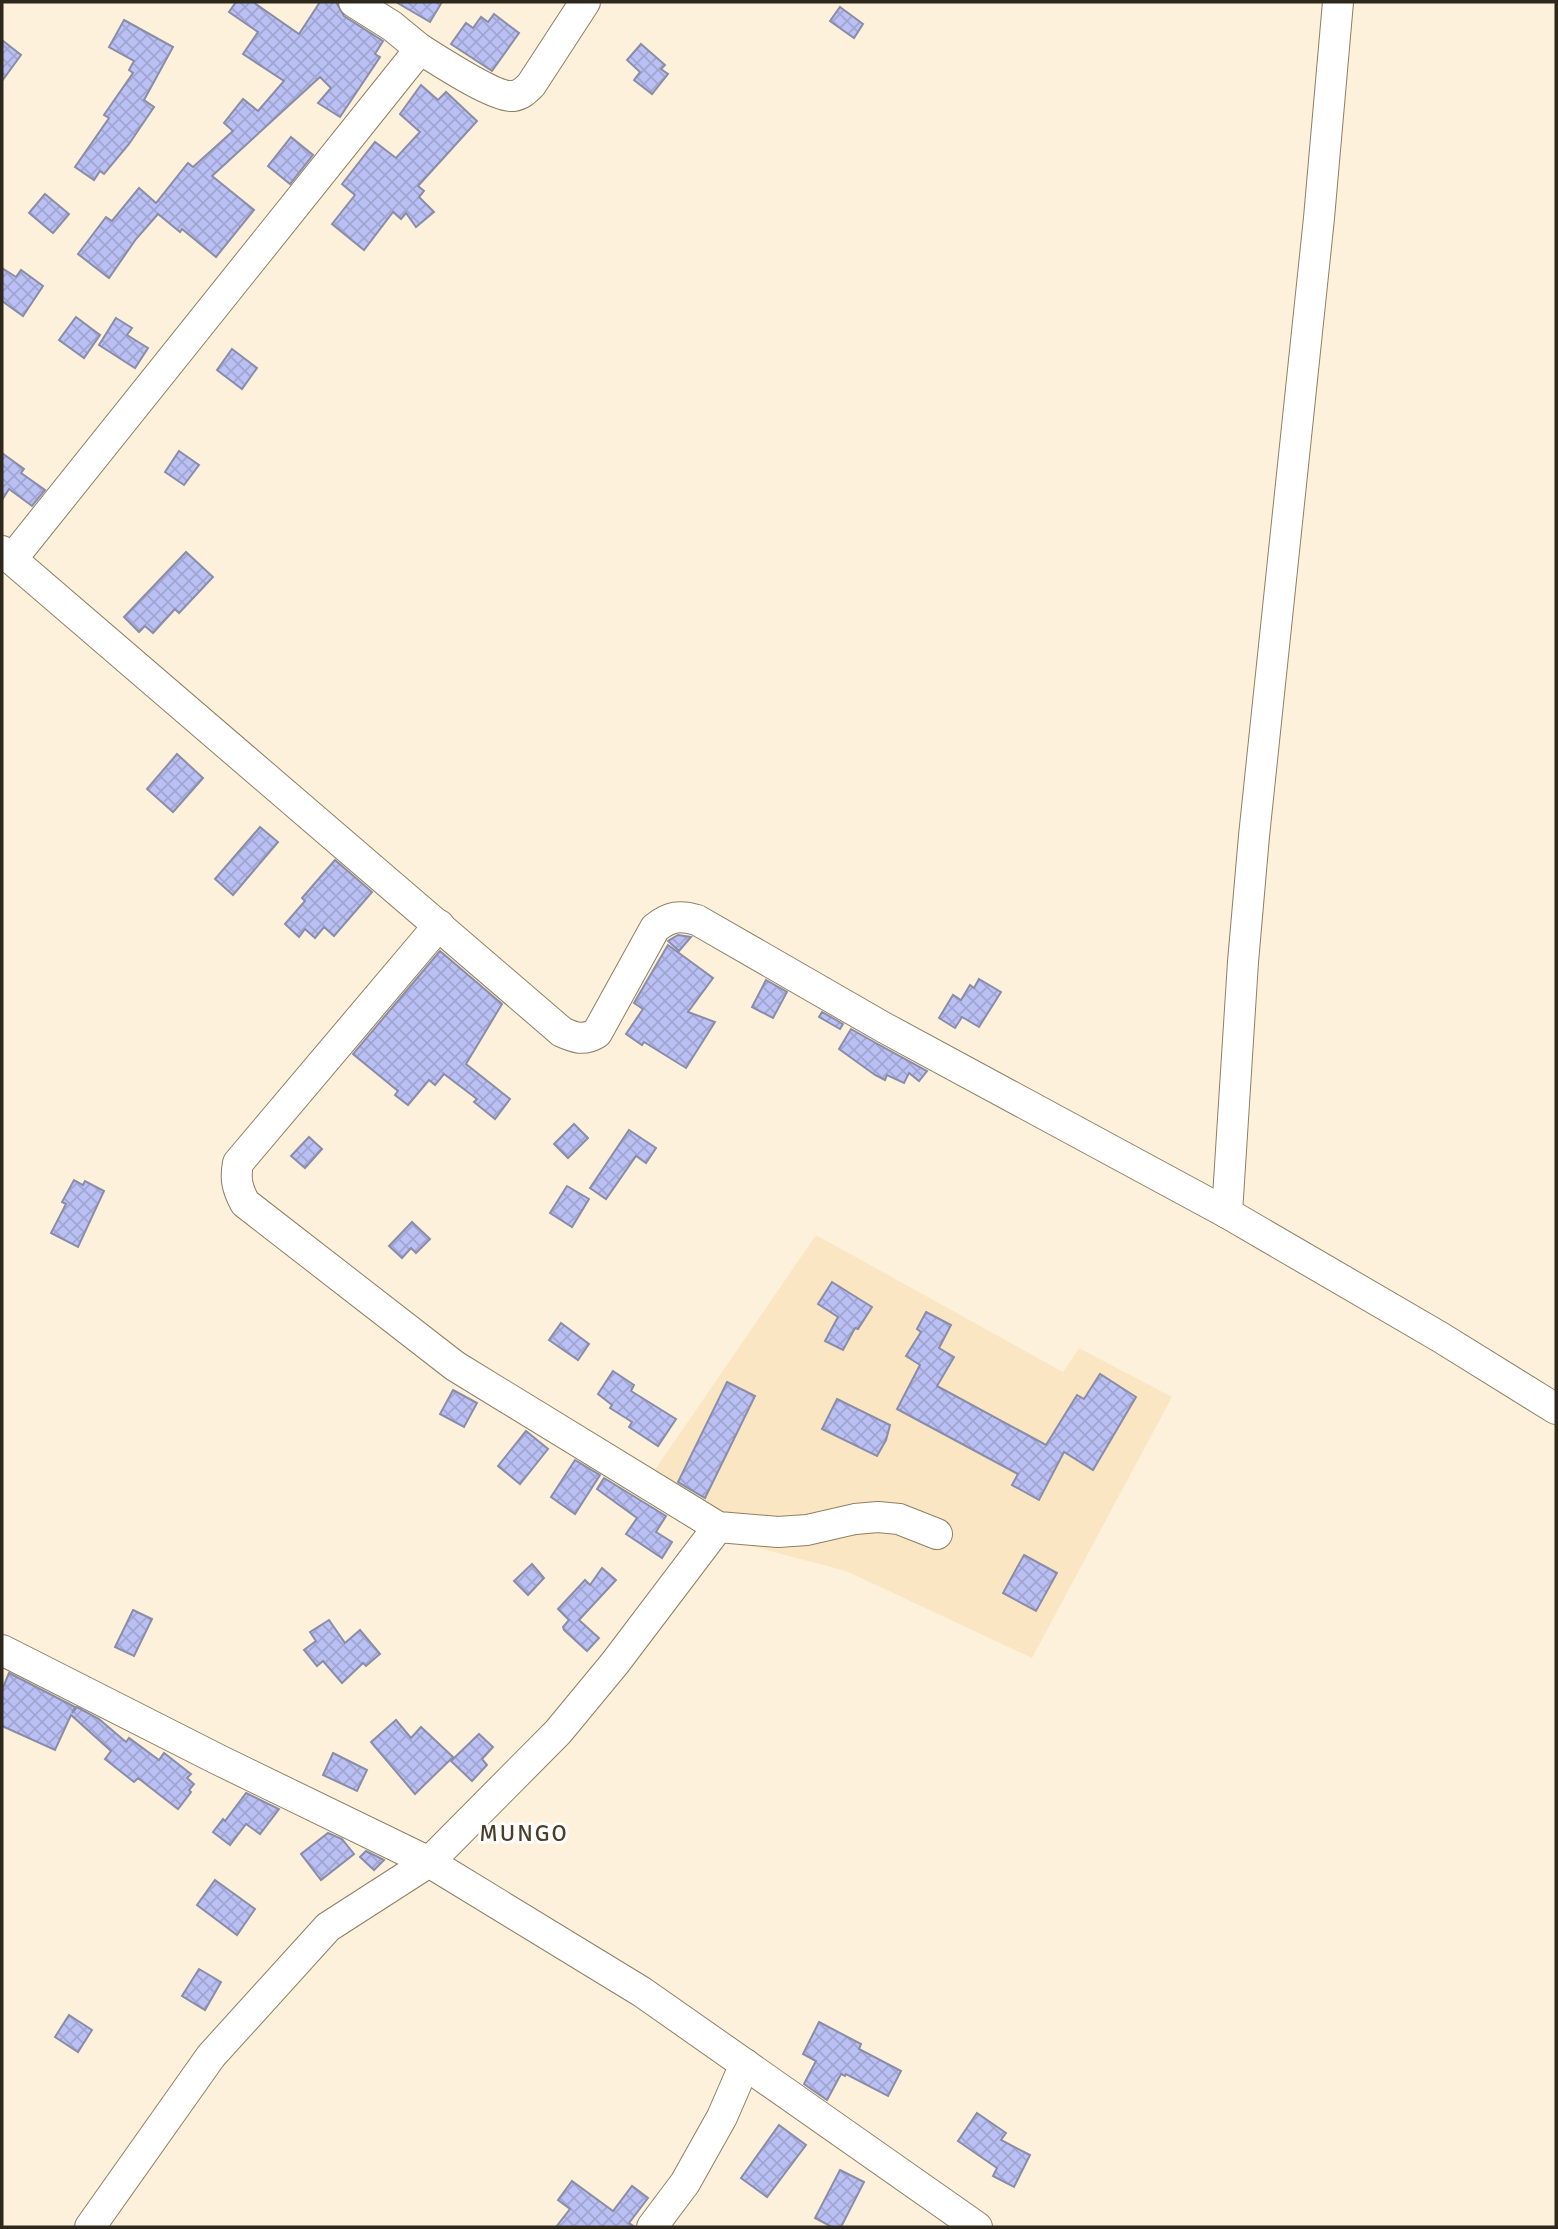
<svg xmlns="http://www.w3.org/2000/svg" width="1558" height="2229" font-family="Signika,sans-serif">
	<defs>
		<pattern id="building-cross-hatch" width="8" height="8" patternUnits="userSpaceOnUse" patternTransform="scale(1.75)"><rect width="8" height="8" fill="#bbc0f4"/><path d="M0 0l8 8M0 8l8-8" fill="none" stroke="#a1a5d1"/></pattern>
	</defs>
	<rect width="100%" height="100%" fill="#fef1db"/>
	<path fill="#fbe6c4" d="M816 1235 1063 1372 1079 1348 1172 1397 1032 1658 846 1571 747 1545 652 1474Z"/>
	<g fill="url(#building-cross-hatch)" stroke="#8a8da8" stroke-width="2">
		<path d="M236 2H253L299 34 320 2H336L344 16 383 41 375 54 380 57 340 117 318 103 331 88 320 77 212 176 254 210 216 257 182 229 180 232 158 214 136 239 109 278 78 254 106 217 112 221 139 188 156 203 188 163 193 167 233 131 224 123 243 99 258 111 284 81 243 54 258 32 229 12Z"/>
		<path d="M396 2H442L430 22Z"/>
		<path d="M840 7 863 24 854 38 830 21Z"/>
		<path d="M494 14 519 33 492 71 451 44 466 23 473 28 481 17 488 22Z"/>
		<path d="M124 20 173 47 144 100 154 107 129 144 104 174 100 171 94 180 75 167 109 118 104 115 133 73 129 70 134 61 109 47Z"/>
		<path d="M2 40 21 55 2 81Z"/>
		<path d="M641 44 665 65 661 69 668 74 652 94 634 80 640 72 627 60Z"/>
		<path d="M421 85 438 100 446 92 477 121 418 186 424 191 419 197 434 212 416 227 406 213 401 219 393 212 364 250 332 224 355 195 342 184 375 142 396 158 420 132 400 114Z"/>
		<path d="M291 137 313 155 290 184 268 166Z"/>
		<path d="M45 194 69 214 53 233 29 213Z"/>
		<path d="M2 268 16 277 21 270 43 286 23 316 2 301Z"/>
		<path d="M76 317 100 335 84 358 59 340Z"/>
		<path d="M116 318 132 328 127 335 148 348 135 368 99 345Z"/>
		<path d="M232 349 257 368 242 389 217 370Z"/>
		<path d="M179 451 199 465 184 485 165 472Z"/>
		<path d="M2 453 24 469 21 473 45 490 32 506 9 489 2 500Z"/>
		<path d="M186 552 213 577 179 613 175 609 153 633 145 626 139 632 124 617Z"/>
		<path d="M177 754 203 778 173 812 147 789Z"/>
		<path d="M260 827 278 842 233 895 215 879Z"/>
		<path d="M335 860 372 892 334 936 324 927 315 938 305 929 299 937 285 924 305 901 302 898Z"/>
		<path d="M678 935 691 937 679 951 668 941Z"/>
		<path d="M668 945 713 978 688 1012 715 1022 686 1068 644 1042 642 1045 626 1034 643 1009 634 1003Z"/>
		<path d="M440 951 502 1004 466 1064 510 1099 495 1119 474 1102 477 1099 444 1074 435 1085 429 1080 408 1105 395 1095 398 1091 353 1054Z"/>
		<path d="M979 979 1001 992 979 1027 962 1017 955 1028 939 1018 953 995 961 1000 970 985 974 988Z"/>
		<path d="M766 980 787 992 773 1018 752 1007Z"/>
		<path d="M822 1012 843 1024 840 1029 819 1017Z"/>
		<path d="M851 1029 874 1042 927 1071 919 1081 909 1073 904 1083 887 1075 885 1080 875 1075 839 1049Z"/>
		<path d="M574 1124 588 1138 568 1158 554 1144Z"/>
		<path d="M629 1130 656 1148 646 1163 636 1156 606 1199 590 1188Z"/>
		<path d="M309 1137 322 1149 305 1168 291 1156Z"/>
		<path d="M74 1180 83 1185 85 1181 104 1191 78 1247 51 1233 66 1204 62 1202Z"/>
		<path d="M567 1186 589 1199 572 1227 550 1213Z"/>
		<path d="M412 1222 430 1239 416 1253 411 1248 402 1258 389 1246Z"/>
		<path d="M832 1282 872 1307 858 1329 855 1328 843 1350 825 1341 838 1317 818 1304Z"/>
		<path d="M926 1312 951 1325 939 1348 954 1357 937 1386 1046 1445 1077 1395 1084 1399 1100 1374 1136 1397 1093 1470 1064 1452 1039 1500 1012 1485 1018 1474 897 1409 920 1365 906 1356 921 1332 917 1329Z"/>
		<path d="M561 1323 589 1344 578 1360 549 1340Z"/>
		<path d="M613 1371 634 1385 631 1391 676 1419 658 1446 629 1427 632 1422 610 1408 612 1405 598 1394Z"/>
		<path d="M727 1382 755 1396 705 1498 678 1482Z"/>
		<path d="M453 1390 477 1403 464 1427 440 1414Z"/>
		<path d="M837 1399 890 1425 886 1440 877 1456 822 1429Z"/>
		<path d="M526 1431 548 1449 520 1484 498 1466Z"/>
		<path d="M575 1460 600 1475 575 1514 551 1497Z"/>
		<path d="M604 1478 666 1516 656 1532 672 1542 662 1558 626 1534 637 1518 597 1489Z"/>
		<path d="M1024 1555 1057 1573 1036 1611 1003 1593Z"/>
		<path d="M532 1564 544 1578 528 1595 514 1581Z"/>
		<path d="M602 1568 616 1580 579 1620 599 1638 587 1651 564 1630 563 1627 569 1620 558 1609 585 1580 590 1585Z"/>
		<path d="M133 1610 152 1619 134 1656 115 1647Z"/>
		<path d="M329 1620 345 1643 360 1630 380 1654 366 1666 363 1663 342 1683 323 1661 317 1666 304 1650 316 1641 310 1632Z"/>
		<path d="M9 1673 75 1707 72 1713 77 1707 99 1719 126 1742 129 1738 159 1760 164 1753 191 1774 187 1778 194 1784 189 1790 191 1792 178 1809 138 1778 134 1782 105 1759 111 1751 71 1715 55 1750 2 1726V1690Z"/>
		<path d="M396 1720 411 1738 421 1727 453 1757 415 1794 371 1742Z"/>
		<path d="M479 1734 493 1747 482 1759 487 1765 472 1781 451 1761Z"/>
		<path d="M333 1753 367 1770 357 1791 323 1775Z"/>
		<path d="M246 1793 279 1809 260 1834 246 1824 230 1845 213 1832 223 1819 225 1821Z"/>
		<path d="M328 1833 342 1839 354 1854 321 1880 301 1854Z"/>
		<path d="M366 1851 384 1860 374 1870 360 1857Z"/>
		<path d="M215 1880 255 1909 237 1935 197 1905Z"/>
		<path d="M199 1969 221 1982 205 2010 182 1996Z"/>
		<path d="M69 2015 92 2030 78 2052 55 2037Z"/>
		<path d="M819 2022 861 2044 859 2049 901 2071 888 2096 846 2074 845 2076 841 2074 827 2100 804 2084 816 2061 803 2054Z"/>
		<path d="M977 2113 1006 2133 1001 2140 1030 2155 1014 2187 993 2176 997 2168 958 2141Z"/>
		<path d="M779 2125 806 2145 767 2197 741 2178Z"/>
		<path d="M840 2170 864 2182 841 2227H832L815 2218Z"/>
		<path d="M572 2181 613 2211 632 2186 648 2198 629 2223 635 2227H556L570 2209 558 2200Z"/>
	</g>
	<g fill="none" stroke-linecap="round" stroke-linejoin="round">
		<defs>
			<g id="minor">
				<path d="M420 49C438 60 495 98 513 96 521 95 526 90 531 85L585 2"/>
				<path d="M2 551 562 1032C575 1038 584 1041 597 1033L655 928C670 916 680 915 697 920L883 1027 1227 1213 1440 1337 1556 1409"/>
				<path d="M12 559 420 49 392 26 354 2"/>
				<path d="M439 925 238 1163C235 1179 237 1188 245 1203L455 1366 718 1527 778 1532 807 1530 855 1519 878 1517 899 1519 937 1534"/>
				<path d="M1227 1213 1243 962 1254 836 1319 218 1338 2"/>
				<path d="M2 1650 219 1760 429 1862 642 1992 977 2227"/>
				<path d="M90 2227 211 2056 328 1927 429 1862 558 1732 615 1663 718 1527"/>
				<path d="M652 2227 685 2183 722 2117 745 2064"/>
			</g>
		</defs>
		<use href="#minor" stroke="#8e7f66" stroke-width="32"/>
		<use href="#minor" stroke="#fff" stroke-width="30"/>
	</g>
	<g text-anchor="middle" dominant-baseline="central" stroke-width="6" stroke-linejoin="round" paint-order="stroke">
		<g font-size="23" letter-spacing="2" fill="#4b3e27" stroke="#fff">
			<text x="524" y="1833">MUNGO</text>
		</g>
	</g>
	<rect width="1558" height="2229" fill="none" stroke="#2d271c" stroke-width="7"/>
</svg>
